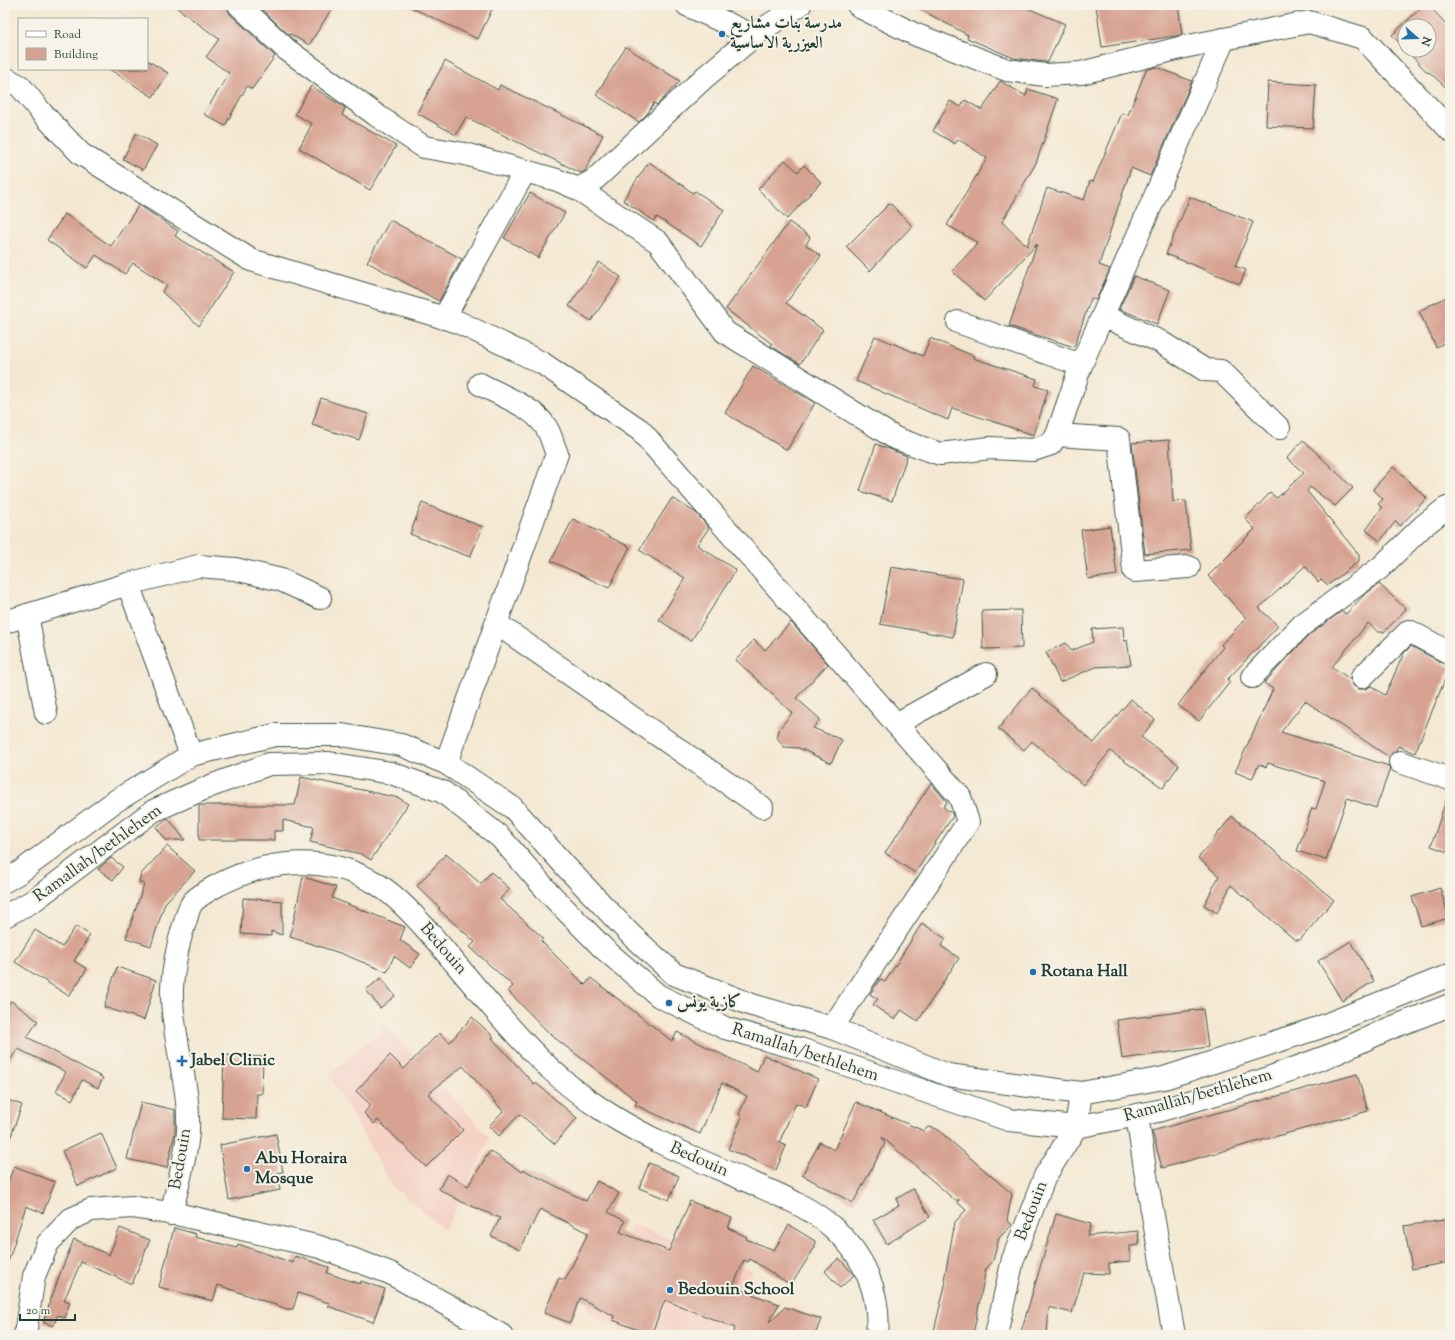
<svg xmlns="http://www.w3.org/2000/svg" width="1455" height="1340" font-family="'Sorts Mill Goudy',Amiri,serif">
	<rect width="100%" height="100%" fill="#f7f3e8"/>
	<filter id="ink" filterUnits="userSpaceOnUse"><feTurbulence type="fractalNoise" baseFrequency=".025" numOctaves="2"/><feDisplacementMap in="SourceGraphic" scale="8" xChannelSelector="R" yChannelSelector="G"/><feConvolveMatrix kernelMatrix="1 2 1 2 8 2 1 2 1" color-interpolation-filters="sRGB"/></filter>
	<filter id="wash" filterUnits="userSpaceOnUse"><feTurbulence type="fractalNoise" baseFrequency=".012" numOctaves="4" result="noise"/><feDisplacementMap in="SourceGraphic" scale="16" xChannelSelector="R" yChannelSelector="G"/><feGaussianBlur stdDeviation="0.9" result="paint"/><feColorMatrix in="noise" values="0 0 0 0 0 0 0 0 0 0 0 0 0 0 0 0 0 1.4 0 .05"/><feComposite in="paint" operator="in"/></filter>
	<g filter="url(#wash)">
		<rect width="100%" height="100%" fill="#f4e8d2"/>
		<g fill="#f6d1c6">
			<path d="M386 1026 490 1138 445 1230 392 1186 329 1075Z"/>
			<path d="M631 1224 752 1270 724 1335H632L586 1310Z"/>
		</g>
		<g id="blocks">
			<g fill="#d7a291">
				<path d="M173 5H227L230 14 275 56 252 89 247 86 225 126 204 114 229 73 206 57 219 39Z"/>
				<path d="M257 5H334L309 45 290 34 289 35Z"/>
				<path d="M406 5H494L478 39Z"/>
				<path d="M912 5H1020L1065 24 1048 62H1045L1014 58 967 38 968 35Z"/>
				<path d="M1096 5H1178L1182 35 1102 47Z"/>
				<path d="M1424 5H1428L1450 28V91L1429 72 1428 73 1406 50H1429V26H1405V49L1392 35Z"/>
				<path d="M626 47 680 81 657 105 654 103 647 114 639 122 596 95Z"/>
				<path d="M147 60 168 73 153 97 109 69H147Z"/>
				<path d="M445 61 498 90 500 85 603 135 585 171 581 173 466 117 456 135 417 113Z"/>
				<path d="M1156 67 1192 81 1150 176 1131 168 1099 265 1110 269 1096 300 1091 298 1074 347 1009 326 1037 244 984 301 952 271 978 243 947 225 987 158 958 139 955 144 933 131 950 101 961 107 965 100 982 110 1000 81 1026 96 1028 89 1058 99 1036 163 1002 222 1027 246 1047 188 1084 200 1090 181 1093 182 1122 113 1128 115 1146 70Z"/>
				<path d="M1268 82 1316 85 1313 128 1266 126Z"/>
				<path d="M311 86 345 108 342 115 396 146 370 190 299 148 312 124 295 114Z"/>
				<path d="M136 133 157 145 143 170 123 159Z"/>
				<path d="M785 160 798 172 804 165 821 182 787 219 758 189Z"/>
				<path d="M649 162 693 193 695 191 724 210 701 246 657 217 654 221 623 200Z"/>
				<path d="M530 193 565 213 538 258 504 238Z"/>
				<path d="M1190 197 1253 222 1235 266 1246 270 1240 284 1166 254Z"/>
				<path d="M890 203 912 226 870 271 846 247Z"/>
				<path d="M139 205 178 231 175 236 234 272 199 326 162 292 167 285 133 263 125 274 96 255 87 268 47 240 65 214 111 246Z"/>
				<path d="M390 220 462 259 439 301 367 262Z"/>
				<path d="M789 222 810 237 806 245 821 256 786 303 823 330 800 364 771 346 772 344 726 309Z"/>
				<path d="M599 262 621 277 591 321 569 306Z"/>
				<path d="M1134 276 1170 290 1157 324 1119 309Z"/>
				<path d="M1450 295V340L1436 347 1419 311Z"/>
				<path d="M875 336 923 356 930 338 974 356 973 358 1037 379 1035 386 1048 390 1034 435 952 408 948 420 856 381Z"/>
				<path d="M753 366 815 403 787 450 725 413Z"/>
				<path d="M321 398 368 414 359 440 312 425Z"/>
				<path d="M1169 440 1173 502 1186 501 1191 550 1145 554 1132 443Z"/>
				<path d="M1303 440 1353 488 1335 506 1310 487 1307 491 1359 555V561L1328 585 1321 579 1318 582 1305 566 1259 608 1278 626 1227 680 1230 682 1199 721 1178 705 1223 647 1221 645 1246 618 1208 576 1255 529 1245 519 1270 493 1277 498 1304 473 1287 458Z"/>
				<path d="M876 444 907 456 892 501 860 491Z"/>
				<path d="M1393 467 1427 498 1400 526 1396 521 1380 541 1366 530 1382 508 1378 504 1383 499 1373 489Z"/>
				<path d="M672 498 696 513 709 528 697 545 736 570 691 641 659 620 685 578 639 550Z"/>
				<path d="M422 503 483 527 470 557 410 534Z"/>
				<path d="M573 519 630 547 609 588 551 561Z"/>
				<path d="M1110 526 1117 575 1088 579 1081 530Z"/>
				<path d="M891 567 963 579 953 637 880 624Z"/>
				<path d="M1379 584 1406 609 1384 632H1378L1368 623 1332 667 1350 679 1353 685 1358 689H1366L1371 686 1385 695 1404 653 1411 646 1450 667 1415 753 1398 746 1396 750 1389 757 1305 701 1281 732 1389 766 1390 769 1376 808 1347 798 1326 860 1297 851 1312 808 1316 809 1325 781 1268 763 1266 767 1259 764 1252 779 1235 772 1273 689 1264 683 1310 634 1342 611 1346 614 1363 596Z"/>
				<path d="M1021 610 1022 648 983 649 982 611Z"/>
				<path d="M791 622 828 664 796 698 820 719 813 728 842 740 831 763 799 748 784 747 777 737 780 728 792 713 736 660 754 640 765 650Z"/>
				<path d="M1123 627 1124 641 1127 640 1131 665 1096 667 1060 682 1046 652 1066 643 1071 651 1093 642 1092 629Z"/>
				<path d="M1032 688 1094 743 1131 699 1155 720 1141 737 1179 765 1163 788 1110 751 1083 785 1032 741 1024 750 998 729Z"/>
				<path d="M301 777 399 798 408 804 371 860 361 854 310 842 314 827 283 820V831H274V840H199V805H295Z"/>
				<path d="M931 783 947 802 943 807 952 813 953 816 915 873 885 853Z"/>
				<path d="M1447 797 1450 798V853L1431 846Z"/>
				<path d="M1232 816 1334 900 1300 940H1295L1231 885 1217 913 1204 905 1219 876 1198 858Z"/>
				<path d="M168 818 185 840H166L156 827Z"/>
				<path d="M167 846 195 871 165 903 151 946 126 938 144 884 139 882 141 874Z"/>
				<path d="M446 854 481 884 491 872 510 889 500 899 543 938 541 941 585 985 591 978 672 1041 677 1032 757 1072 764 1055 818 1079 806 1107 796 1103 779 1143 786 1146 776 1170 728 1149 742 1117 739 1114 747 1096 722 1083 700 1134 635 1105 637 1101 551 1035 508 991 513 986 470 947 475 942 438 909 440 908 417 886Z"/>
				<path d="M111 858 123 867 113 880 98 869Z"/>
				<path d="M303 877 336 887 332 898 405 927 400 940 420 954 410 968 394 956 387 972 340 953 290 937Z"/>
				<path d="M1440 888 1449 918 1421 926 1412 897Z"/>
				<path d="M243 898 282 901V935L271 931V936L241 934Z"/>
				<path d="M922 923 946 939 941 946 959 958 918 1021 901 1010 895 1020 873 1005 878 999 870 994 880 979 885 982Z"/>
				<path d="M76 926 90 935 74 961 87 969 69 996 15 962 35 930 62 947Z"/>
				<path d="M1351 941 1374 981 1342 1001 1318 961Z"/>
				<path d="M117 967 156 980 144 1020 104 1007Z"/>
				<path d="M381 978 395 996 380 1008 366 990Z"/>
				<path d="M11 1001 38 1021 27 1037 103 1078 98 1088 82 1080 72 1100 56 1091 66 1072 18 1049 5 1067V1009Z"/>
				<path d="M1203 1009 1208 1047 1122 1059 1117 1020Z"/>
				<path d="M472 1017 494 1037 492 1038 534 1084 536 1083 577 1118 555 1144 520 1114 499 1136 489 1126 503 1111 463 1066 428 1094 463 1130 426 1167 378 1120 374 1124 364 1113 371 1105 356 1091 390 1055 404 1069 439 1033 450 1042Z"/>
				<path d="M224 1055 263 1057 262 1094H257L256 1119 222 1118Z"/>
				<path d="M1357 1074 1368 1111 1162 1168 1152 1131Z"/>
				<path d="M5 1099 22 1105 7 1147 5 1146Z"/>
				<path d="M141 1102 175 1110V1133L167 1168 127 1159Z"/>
				<path d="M856 1102 924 1131 928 1127 937 1129 1012 1194 1007 1220 1012 1225 999 1238 993 1261 986 1269 973 1335H933L946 1281 944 1280 955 1222 966 1210 958 1203 959 1199 956 1201 882 1137 885 1144 853 1203 802 1175 820 1142 834 1150Z"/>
				<path d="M101 1133 117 1168 78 1186 62 1151Z"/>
				<path d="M276 1134 283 1172 277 1173 280 1190 229 1200 220 1145Z"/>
				<path d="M490 1151 522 1172 524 1170 586 1201 597 1181 619 1193 608 1212 625 1221 620 1232 669 1251 690 1201 732 1218 728 1228 747 1237 746 1239 774 1250 789 1225 815 1241V1247L791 1285 750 1259 748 1262 744 1260 733 1287 779 1304 769 1322 785 1307 821 1319 815 1335H733L735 1328 665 1300 651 1335 613 1320 614 1316 580 1298 570 1323 544 1313 559 1278 565 1280 588 1233 540 1209 520 1250 491 1236 500 1218 462 1202 439 1189 447 1174 468 1186Z"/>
				<path d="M649 1163 679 1176 669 1200 639 1188Z"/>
				<path d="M14 1166 55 1182 43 1213 26 1206 8 1262H5V1190Z"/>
				<path d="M913 1189 930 1217 887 1244 873 1220 899 1205 896 1199Z"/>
				<path d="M1056 1214 1091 1224 1087 1236 1138 1231 1139 1245 1130 1246V1261L1109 1263V1274L1084 1273 1072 1313 1049 1307 1047 1335H1020Z"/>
				<path d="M1450 1219V1262L1412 1269 1404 1226Z"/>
				<path d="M120 1228 150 1240 132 1284 81 1262 64 1300 70 1302 65 1318 58 1315 53 1326 43 1322 61 1271 74 1239 109 1255Z"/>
				<path d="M174 1228 196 1234 195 1237 237 1248 238 1244 293 1263 295 1256 329 1267 327 1273 360 1284 361 1281 385 1289 373 1322 328 1306 329 1303 298 1293 293 1309H287L218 1285 213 1301 159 1287Z"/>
				<path d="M839 1258 854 1275 840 1288 825 1271Z"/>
			</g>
		</g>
	</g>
	<g filter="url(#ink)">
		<use href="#blocks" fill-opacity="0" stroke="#3f574c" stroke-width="1"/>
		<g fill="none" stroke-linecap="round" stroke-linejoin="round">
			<defs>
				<g id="minor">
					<path d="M239 5 286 49 376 115 424 147 465 154 557 180 578 189 593 181 705 77 760 31 800 5"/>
					<path d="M687 5 754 36"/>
					<path d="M858 5 864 9 914 34 1007 70 1045 75 1081 73 1184 47 1309 22 1363 38 1450 130"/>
					<path d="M5 78 20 86 41 112 81 154 251 260 458 322 542 363 640 430 960 797 968 822 832 1028"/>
					<path d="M578 189 658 242 725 332 895 438 940 454 990 448 1033 450 1051 444 1057 435 1081 365 1224 39"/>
					<path d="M1103 316 1159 341 1205 370 1221 371 1279 428"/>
					<path d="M444 318 525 171"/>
					<path d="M958 322 1081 365"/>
					<path d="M1057 435 1119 439 1134 571 1189 567"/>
					<path d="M128 584 191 755"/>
					<path d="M27 615 46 713"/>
					<path d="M5 622 128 584 198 566 235 569 281 580 320 598"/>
					<path d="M497 624 762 807"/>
					<path d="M1252 677 1302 625 1380 568 1423 526 1445 509 1450 507"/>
					<path d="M1362 677 1409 631 1450 653"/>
					<path d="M896 724 986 674"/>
					<path d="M1400 762 1450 779"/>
					<path d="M446 763 557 454C553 445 551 434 546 427 533 406 501 396 480 384"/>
					<path d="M1137 1115 1146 1176 1174 1335"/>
					<path d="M171 1214C177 1187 187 1156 188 1130 190 1085 173 1042 172 997 171 978 178 943 184 925 187 918 188 907 193 902 198 896 211 889 218 885 265 860 322 854 370 880 398 894 429 932 449 956 497 1012 541 1071 604 1111 650 1141 702 1161 752 1183 779 1195 810 1207 832 1227 864 1254 881 1294 877 1335"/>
					<path d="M25 1335 34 1276 48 1243 71 1219 91 1210 132 1207 181 1215 320 1247 390 1273 501 1335"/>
					<path d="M996 1335 1013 1259 1045 1176 1076 1127 1081 1093"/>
				</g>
				<g id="major">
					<path d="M5 881 20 872 114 802 191 755 275 735H342L401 745 446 763 513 808 568 869 632 936 674 974 752 1005 832 1028 948 1075 1081 1093 1164 1078 1318 1028 1450 975"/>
					<path d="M5 916 33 901 153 811 208 787 269 764 329 763 391 773 443 792 500 837 550 894 604 949 659 996 725 1028 800 1049 1009 1120 1076 1127 1158 1111 1260 1081 1336 1053 1388 1029 1450 1005"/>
				</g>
			</defs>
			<use href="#minor" stroke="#3f574c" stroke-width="24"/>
			<use href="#major" stroke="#3f574c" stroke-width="24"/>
			<use href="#minor" stroke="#fff" stroke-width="22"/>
			<use href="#major" stroke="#fff" stroke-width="22"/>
		</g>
	</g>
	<g fill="#1f6fb2" stroke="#f7f3e8" stroke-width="1.5">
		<circle cx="722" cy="34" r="4"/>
		<circle cx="1033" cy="972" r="4"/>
		<circle cx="669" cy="1003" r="4"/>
		<path d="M180 1055h4v4h4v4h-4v4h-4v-4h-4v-4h4z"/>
		<circle cx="247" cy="1169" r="4"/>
		<circle cx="670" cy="1290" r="4"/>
	</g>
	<g text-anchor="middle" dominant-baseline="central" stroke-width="4" stroke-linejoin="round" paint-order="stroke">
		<g font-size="17" font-weight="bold" fill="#1f3d34" stroke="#f7f3e8" text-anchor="start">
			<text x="730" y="24">مدرسة بنات مشاريع<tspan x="730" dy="20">العيزرية الاساسية</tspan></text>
			<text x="1041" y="972">Rotana Hall</text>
			<text x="677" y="1003">كازية يونس</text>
			<text x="191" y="1061">Jabel Clinic</text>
			<text x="255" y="1159">Abu Horaira<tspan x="255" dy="20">Mosque</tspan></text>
			<text x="678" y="1290">Bedouin School</text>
		</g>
		<g font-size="17" fill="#1f3d34" stroke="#f7f3e8">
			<text transform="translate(98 854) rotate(-36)">Ramallah/bethlehem</text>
			<text transform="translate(443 949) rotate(49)">Bedouin</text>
			<text transform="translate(805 1053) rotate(18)">Ramallah/bethlehem</text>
			<text transform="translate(1198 1096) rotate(-16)">Ramallah/bethlehem</text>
			<text transform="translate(181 1159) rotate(-80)">Bedouin</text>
			<text transform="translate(699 1160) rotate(24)">Bedouin</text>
			<text transform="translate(1032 1211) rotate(-69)">Bedouin</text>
		</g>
	</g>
	<rect width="1455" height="1340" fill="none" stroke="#f7f3e8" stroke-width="20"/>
	<rect x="18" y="18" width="130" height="52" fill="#f7f3e8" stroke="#a1aaa0"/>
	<rect x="26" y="31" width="20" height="6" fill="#ffffff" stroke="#a1aaa0"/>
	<text x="54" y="38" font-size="12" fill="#1f3d34">Road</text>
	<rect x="26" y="48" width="20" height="12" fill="#d7a291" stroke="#a1aaa0"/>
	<text x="54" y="58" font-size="12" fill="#1f3d34">Building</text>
	<g transform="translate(1417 38) rotate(110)"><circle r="19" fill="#f7f3e8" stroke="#a1aaa0"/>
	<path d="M0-3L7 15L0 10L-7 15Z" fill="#1f6fb2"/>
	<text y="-6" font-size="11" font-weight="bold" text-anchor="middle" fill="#1f3d34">N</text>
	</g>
	<path d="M20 1314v6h55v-6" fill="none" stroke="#1f3d34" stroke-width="2"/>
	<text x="26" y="1314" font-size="12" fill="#1f3d34" stroke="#f7f3e8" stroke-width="3" paint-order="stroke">20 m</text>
</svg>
